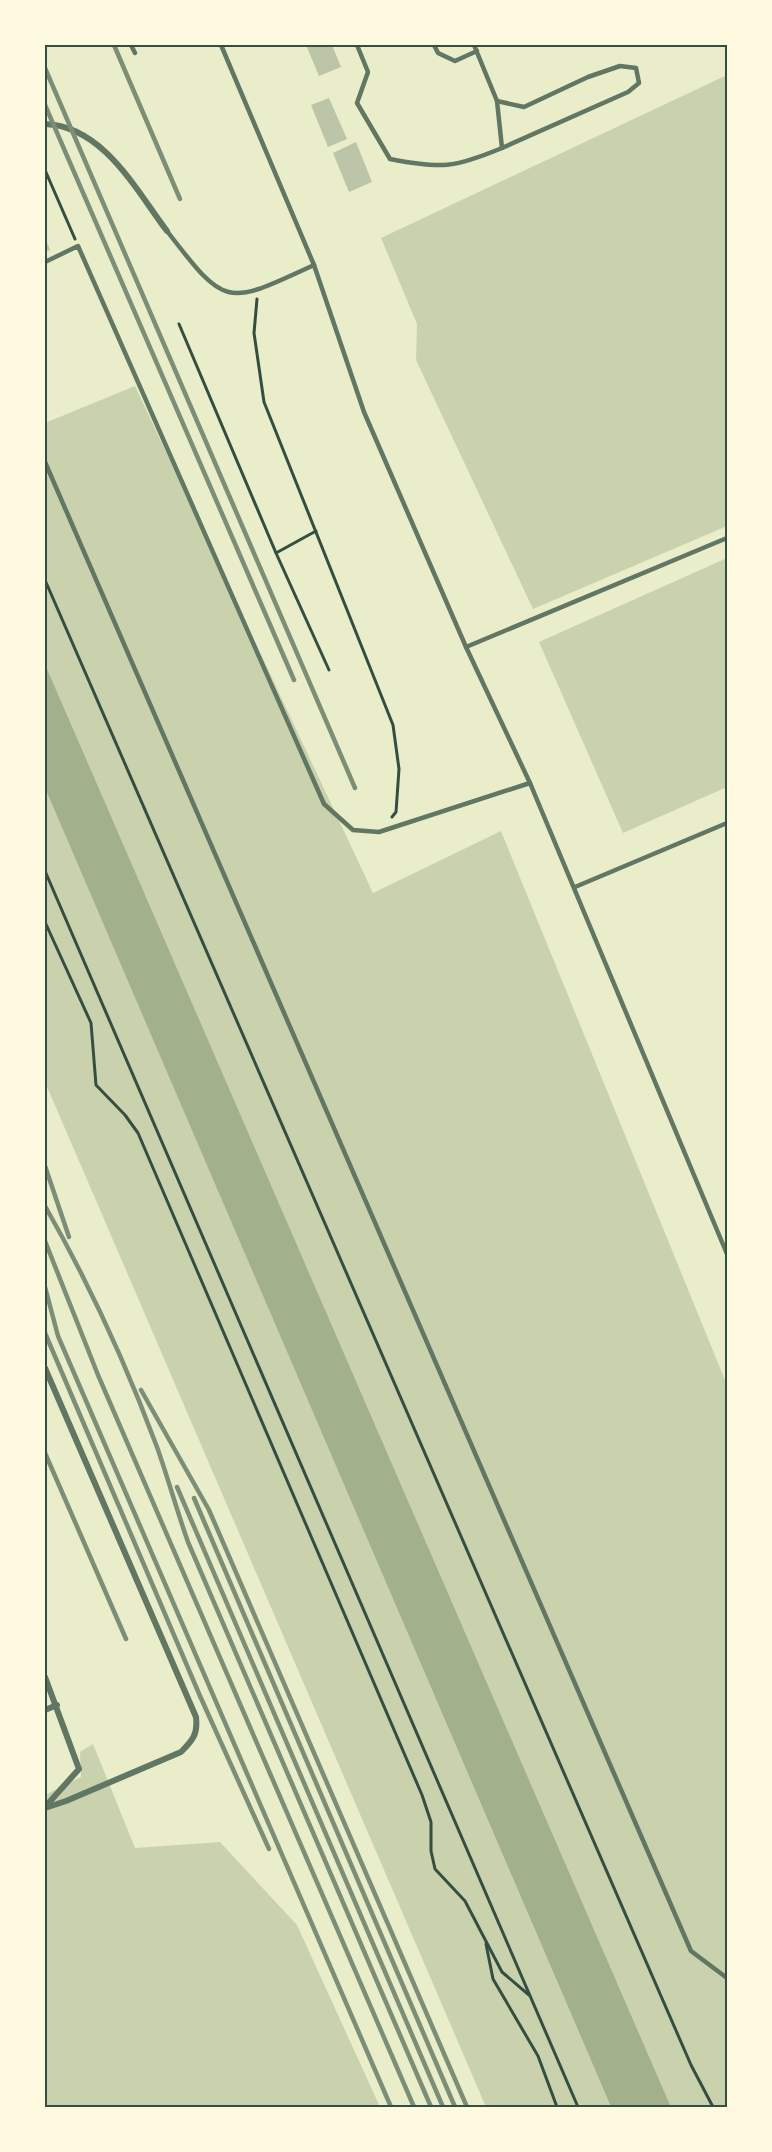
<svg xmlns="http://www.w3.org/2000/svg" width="772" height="2152" font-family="'Nunito Sans',sans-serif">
	<rect width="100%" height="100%" fill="#e9edc9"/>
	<g fill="#cad2ad">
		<path d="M727 75V526L533 609 416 360 417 324 381 238Z"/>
		<path d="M135 386 373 893 501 831 727 1385V2107H671L45 664V423Z"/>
		<path d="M727 558V787L623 833 539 642Z"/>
		<path d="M45 788 611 2107H486L45 1082Z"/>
		<path d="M93 1744 135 1848 220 1842 297 1925 380 2107H45V1795L81 1777 80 1752Z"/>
	</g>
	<path fill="#a3b18a" d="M45 664 671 2107H611L45 788Z"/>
	<g fill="#bcc5a7">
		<path d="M306 45H332L341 67 319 76Z"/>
		<path d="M329 98 347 139 328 147 311 105Z"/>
		<path d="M356 142 372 182 349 192 333 153Z"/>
		<path d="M45 237 50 250 45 252Z"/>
	</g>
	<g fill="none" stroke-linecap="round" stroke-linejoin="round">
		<g stroke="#344e41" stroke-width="3">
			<path d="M45 170 75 239"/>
			<path d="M257 299 254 333 264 402 393 725 399 769 396 812 392 817"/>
			<path d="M179 324 276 553"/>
			<path d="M316 531 276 553 329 670"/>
			<path d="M45 580 691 2065 713 2107"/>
			<path d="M45 871 578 2107"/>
			<path d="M45 922 91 1023 96 1085 125 1115 138 1133 422 1795 431 1822V1851L435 1869 465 1901 502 1972 529 1995"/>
			<path d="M486 1944 493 1979 538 2056 557 2107"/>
		</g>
		<g stroke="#617663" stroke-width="4.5">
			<path d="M131 45 135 53"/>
			<path d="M221 45 314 265 364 412 466 647 530 783 727 1254"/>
			<path d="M357 45 368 72 357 103 390 159C441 169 454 168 502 148L497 101 474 45"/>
			<path d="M434 45 438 53 455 61 477 51"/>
			<path d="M497 101 524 107 588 77 620 66 636 68 639 83 628 92 502 148"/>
			<path d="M167 231C226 308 226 306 314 265"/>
			<path d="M45 262 78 246 324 804 353 830 379 832 530 783"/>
			<path d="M45 462 691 1951 727 1978"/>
			<path d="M466 647 727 538"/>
			<path d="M575 887 727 823"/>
		</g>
		<g stroke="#617663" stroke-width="6">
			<path d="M45 124C103 126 136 190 167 231"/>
			<path d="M45 1368 196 1717C198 1734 193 1740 181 1752L66 1801 45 1808"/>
			<path d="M45 1677 79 1769 45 1807"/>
			<path d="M45 1710 57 1705"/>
		</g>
		<g stroke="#7c8e77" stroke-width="4.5">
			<path d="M114 45 180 199"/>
			<path d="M45 68 355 788"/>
			<path d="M45 105 294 680"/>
			<path d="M45 1166 69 1237"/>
			<path d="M45 1206C89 1283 126 1364 157 1447 168 1478 177 1511 188 1542L431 2107"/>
			<path d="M45 1241 98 1375 414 2107"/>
			<path d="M45 1287 58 1336 391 2107"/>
			<path d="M45 1333 200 1696 269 1849"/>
			<path d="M141 1390 209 1510 467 2107"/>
			<path d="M45 1453 126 1639"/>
			<path d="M177 1487 443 2107"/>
			<path d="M194 1498 455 2107"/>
		</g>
	</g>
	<rect width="772" height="2152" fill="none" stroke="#fefae0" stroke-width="93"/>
	<rect x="46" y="46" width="680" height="2060" fill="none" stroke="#344e41" stroke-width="2"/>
</svg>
